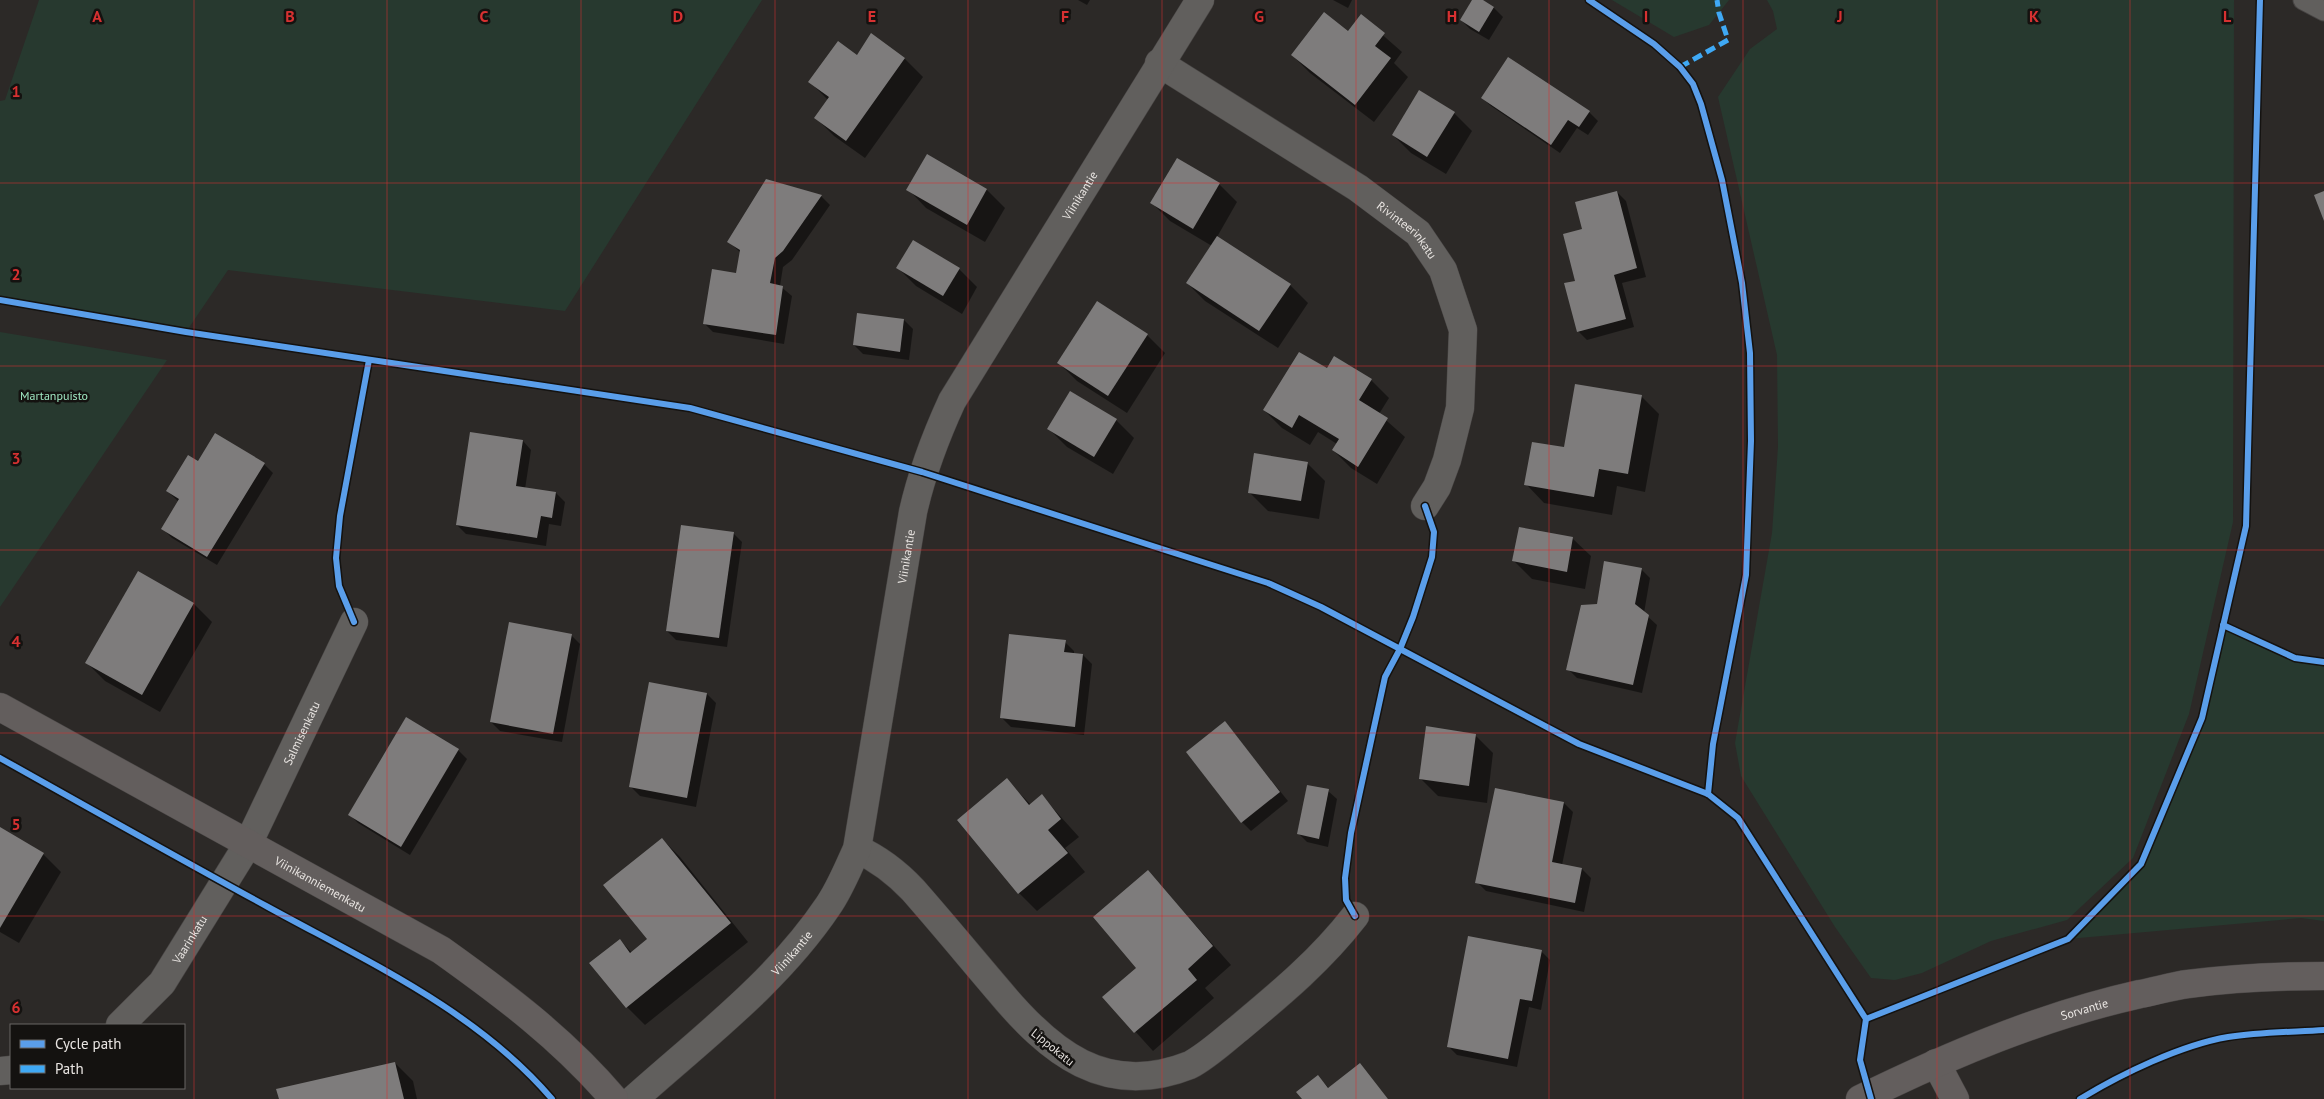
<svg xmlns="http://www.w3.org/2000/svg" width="2324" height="1099" font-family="'PT Sans',sans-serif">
	<rect width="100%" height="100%" fill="#2c2927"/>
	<g fill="#27392f">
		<path d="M39 0H762L565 311 228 270 186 332 0 300V101L5 100Z"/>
		<path d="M1612 0H1729L1709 25 1674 37Z"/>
		<path d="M1767 0H2234L2233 522 2189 714 2133 858 2067 920 1991 941 1922 973 1895 980 1871 978 1835 927 1741 776 1735 743 1772 533 1778 447 1777 355 1718 97 1750 49 1777 29 1773 11Z"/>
		<path d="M0 332 167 360 0 607Z"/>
		<path d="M2223 625 2295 658 2324 662V921L2301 918 2068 939 2142 864 2202 718Z"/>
	</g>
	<g fill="#0007">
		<path d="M1078 0H1090L1087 5Z"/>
		<path d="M1333 0H1352L1348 8Z"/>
		<path d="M1473 0H1480L1494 8 1503 17 1489 40 1470 29 1461 20Z"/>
		<path d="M1361 16 1402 52 1394 63 1408 77 1374 122 1310 73 1292 55 1348 32Z"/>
		<path d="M872 35 905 59 923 77 865 158 834 136 816 118 828 100 810 82 857 56Z"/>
		<path d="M1482 98 1589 112 1598 121 1588 135 1577 128 1560 153 1491 106Z"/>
		<path d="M1454 113 1472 131 1446 174 1411 153 1393 135Z"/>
		<path d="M927 155 987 190 1005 208 985 242 926 208 908 189Z"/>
		<path d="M1219 184 1237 202 1217 237 1290 285 1308 303 1278 348 1205 301 1187 283 1212 246 1170 221 1152 203Z"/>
		<path d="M1617 192 1626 201 1646 277 1622 283 1634 327 1587 340 1578 331 1577 281 1583 230Z"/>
		<path d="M821 196 830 205 792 260 783 267 780 286 792 296 784 344 713 332 704 323 738 275 741 253 729 242Z"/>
		<path d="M898 268 959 269 977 287 962 314 916 286Z"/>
		<path d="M904 320 913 329 909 360 863 354 854 345Z"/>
		<path d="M1147 335 1165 353 1127 413 1077 381 1059 363Z"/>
		<path d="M1327 370 1371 380 1389 398 1379 414 1405 437 1377 484 1351 468 1333 450 1337 444 1318 432 1310 445 1282 428 1264 410Z"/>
		<path d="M1641 396 1659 414 1645 492 1617 486 1612 515 1544 503 1526 484 1565 449Z"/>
		<path d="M1116 420 1134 438 1113 474 1067 447 1049 429Z"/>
		<path d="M523 441 531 450 525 489 556 493 565 502 561 526 549 524 546 546 466 534 457 525Z"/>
		<path d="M198 462 264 464 273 473 217 565 172 538 163 529 179 502 167 491Z"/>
		<path d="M1307 463 1325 481 1319 519 1268 511 1249 492Z"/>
		<path d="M733 533 742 542 727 647 676 640 667 631Z"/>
		<path d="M1572 538 1591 556 1585 589 1532 579 1514 561Z"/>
		<path d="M1641 569 1650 578 1644 613 1657 625 1642 693 1577 678 1568 669 1598 605Z"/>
		<path d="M138 572 194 604 212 622 160 712 105 681 87 663Z"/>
		<path d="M571 635 580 644 562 742 500 731 491 722Z"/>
		<path d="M1065 642 1074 651V654L1083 655 1092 664 1084 735 1011 727 1002 718Z"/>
		<path d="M707 694 716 703 696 807 640 796 631 787Z"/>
		<path d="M407 719 458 750 467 759 410 855 358 823 349 814Z"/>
		<path d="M1225 723 1288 801 1251 831 1242 822Z"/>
		<path d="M1475 735 1493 753 1487 803 1438 796 1420 778Z"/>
		<path d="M1007 780 1031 805 1042 796 1079 837 1065 848 1085 872 1037 911 1019 893Z"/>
		<path d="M1328 791 1337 799 1328 847 1307 842 1298 833Z"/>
		<path d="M1564 803 1573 812 1562 865 1582 869 1591 878 1584 912 1486 891 1477 882Z"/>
		<path d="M0 829 43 854 61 872 19 943 0 932Z"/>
		<path d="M662 839 680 857 748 942 645 1025 627 1007 620 940 632 953 649 939Z"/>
		<path d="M1148 872 1231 965 1205 988 1214 998 1153 1051 1104 997 1137 968Z"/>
		<path d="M1541 951 1550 960 1541 1010 1529 1007 1517 1067 1457 1055 1448 1046Z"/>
		<path d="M395 1063 413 1081 417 1099H280Z"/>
		<path d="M1360 1065 1388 1099H1304L1318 1077 1329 1088Z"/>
	</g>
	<g fill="#7e7c7c">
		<path d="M1472 0H1483L1494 7 1479 32 1460 20Z"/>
		<path d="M1324 12 1348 31 1361 14 1385 33 1375 46 1391 58 1355 105 1291 55Z"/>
		<path d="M871 33 905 58 846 141 814 118 829 97 808 82 838 41 857 55Z"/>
		<path d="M1508 57 1590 111 1579 127 1568 120 1551 145 1481 98Z"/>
		<path d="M1419 90 1455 112 1427 157 1392 135Z"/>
		<path d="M927 154 987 189 967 225 906 190Z"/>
		<path d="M1177 158 1220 183 1193 229 1150 203Z"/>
		<path d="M766 179 822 195 783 251 775 258 770 283 783 286 776 335 703 324 712 269 736 273 740 250 727 242Z"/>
		<path d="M1617 191 1637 268 1614 275 1626 319 1577 332 1564 283 1575 281 1563 234 1582 229 1575 202Z"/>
		<path d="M2324 191V221L2314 195Z"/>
		<path d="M1217 236 1291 284 1259 331 1186 283Z"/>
		<path d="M913 240 960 268 943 296 896 268Z"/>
		<path d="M1097 301 1148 334 1108 396 1057 363Z"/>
		<path d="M857 313 904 319 900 352 853 345Z"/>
		<path d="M1299 352 1327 368 1334 356 1372 379 1359 400 1388 418 1358 467 1332 450 1339 439 1299 415 1292 428 1263 410Z"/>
		<path d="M1575 384 1642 395 1628 474 1599 469 1594 497 1524 485 1532 442 1564 447Z"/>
		<path d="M1070 391 1117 419 1094 457 1047 429Z"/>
		<path d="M470 432 523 440 516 486 556 492 552 518 541 516 537 538 456 525Z"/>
		<path d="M215 433 265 463 207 557 161 529 179 499 166 491 188 455 198 461Z"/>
		<path d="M1254 453 1308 462 1301 501 1248 493Z"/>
		<path d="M681 525 734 532 719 638 666 631Z"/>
		<path d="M1519 527 1573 537 1567 572 1512 561Z"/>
		<path d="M1604 561 1642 568 1635 604 1649 615 1633 685 1566 670 1581 605 1597 604Z"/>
		<path d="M138 571 194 603 142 695 85 663Z"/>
		<path d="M509 622 572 634 553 734 490 722Z"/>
		<path d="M1009 634 1066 640 1064 652 1083 654 1075 727 1000 718Z"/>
		<path d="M649 682 707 693 687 798 629 787Z"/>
		<path d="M406 717 459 749 401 847 348 815Z"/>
		<path d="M1225 721 1280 792 1241 823 1186 752Z"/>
		<path d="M1426 726 1476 734 1469 786 1419 779Z"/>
		<path d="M1007 778 1029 805 1042 794 1061 819 1048 830 1068 853 1018 894 957 820Z"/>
		<path d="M1307 785 1329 789 1319 839 1297 834Z"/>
		<path d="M1495 788 1564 802 1552 862 1582 868 1575 903 1475 883Z"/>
		<path d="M0 827 44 853 0 928Z"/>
		<path d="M662 838 731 923 626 1008 589 963 620 939 630 953 647 939 603 885Z"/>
		<path d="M1148 870 1213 946 1188 969 1197 980 1134 1033 1102 997 1136 968 1093 917Z"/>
		<path d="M1468 936 1542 950 1532 1001 1520 999 1508 1059 1447 1047Z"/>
		<path d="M395 1062 404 1099H279L276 1089Z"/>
		<path d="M1360 1063 1388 1099H1302L1296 1092 1318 1075 1328 1088Z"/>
	</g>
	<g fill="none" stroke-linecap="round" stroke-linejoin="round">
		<defs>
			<path id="lane" d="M2303 0 2324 11"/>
			<g id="street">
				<path id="s1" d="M1159 63 1358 188 1418 233 1443 270 1463 330 1460 408 1447 460 1437 487 1425 506"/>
				<path d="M857 849C879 859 896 872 913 890 942 923 970 957 999 991 1049 1051 1105 1099 1190 1065 1207 1056 1223 1041 1238 1029 1280 994 1321 960 1355 916"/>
				<path id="s2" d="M120 1025 162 983 248 844 354 622"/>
				<path d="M0 1071 11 1070"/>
				<path id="s3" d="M634 1099C701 1039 777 982 828 906 840 889 848 868 857 849L913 512C922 472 935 438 952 401L1200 0"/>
			</g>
			<g id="secondary">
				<path id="s4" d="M0 707 441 950C504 995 563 1039 614 1099"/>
				<path d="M1936 1063 1955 1099"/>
				<path id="s5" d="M1860 1099C1950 1055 2042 1016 2140 994 2156 991 2172 986 2188 984 2233 978 2279 976 2324 976"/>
			</g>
		</defs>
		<use href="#lane" stroke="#474443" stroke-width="21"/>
		<use href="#street" stroke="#474443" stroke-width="29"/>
		<use href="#secondary" stroke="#474443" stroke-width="29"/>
		<use href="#lane" stroke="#615f5d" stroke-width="19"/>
		<use href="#street" stroke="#615f5d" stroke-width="28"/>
		<use href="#secondary" stroke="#635e5d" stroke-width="28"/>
		<path stroke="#3fa9f5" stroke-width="5" stroke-dasharray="10 5" stroke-linecap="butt" d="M1680 67 1728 40 1719 13 1717 0"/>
		<defs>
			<g id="cycleway">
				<path d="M1589 0 1654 44 1680 67 1693 84 1701 104 1722 180 1742 283 1750 353 1751 441 1746 575 1713 744 1708 794"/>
				<path d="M0 300 186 332 690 408 922 472 1268 583 1321 607 1579 744 1708 794 1738 818 1866 1019 1860 1060 1871 1099"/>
				<path d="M354 622 339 586 336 558 340 516 369 360"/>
				<path d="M2223 625 2295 658 2324 662"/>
				<path d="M0 758C89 808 178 858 268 907 368 962 477 1011 552 1099"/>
				<path d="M1355 916 1346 900 1345 878 1351 833 1385 677 1400 649 1413 617 1432 557 1434 532 1425 506"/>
				<path d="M1866 1019 2068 939 2141 864 2202 718 2246 526 2260 0"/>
				<path d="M2080 1099C2121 1074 2181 1045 2228 1037 2260 1032 2292 1032 2324 1030"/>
			</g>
		</defs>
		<use href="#cycleway" stroke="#141210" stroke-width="9"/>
		<use href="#cycleway" stroke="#5a9eea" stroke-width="6"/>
	</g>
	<path fill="none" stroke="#d73131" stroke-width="1" stroke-opacity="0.55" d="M194 0V1099M387 0V1099M581 0V1099M775 0V1099M968 0V1099M1162 0V1099M1356 0V1099M1549 0V1099M1743 0V1099M1937 0V1099M2130 0V1099M0 183H2324M0 366H2324M0 550H2324M0 733H2324M0 916H2324"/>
	<g text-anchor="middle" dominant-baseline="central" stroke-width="5" stroke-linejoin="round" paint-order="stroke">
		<g font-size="12" fill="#e9e5e2" stroke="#141210">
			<text stroke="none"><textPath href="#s3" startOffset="1040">Viinikantie</textPath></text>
			<text stroke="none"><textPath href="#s1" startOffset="300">Rivinteerinkatu</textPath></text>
			<text stroke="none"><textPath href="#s3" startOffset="635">Viinikantie</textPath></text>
			<text stroke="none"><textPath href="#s2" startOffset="346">Salmisenkatu</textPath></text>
			<text stroke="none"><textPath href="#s4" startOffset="366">Viinikanniemenkatu</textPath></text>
			<text stroke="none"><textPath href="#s2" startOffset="111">Vaarinkatu</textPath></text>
			<text stroke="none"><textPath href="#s3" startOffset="215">Viinikantie</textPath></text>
			<text stroke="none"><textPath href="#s5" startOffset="242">Sorvantie</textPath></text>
			<text transform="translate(1053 1047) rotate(39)">Lippokatu</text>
		</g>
		<g font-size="12" fill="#9fe6c1" stroke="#141210">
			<text x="54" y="395">Martanpuisto</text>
		</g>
	</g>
	<g font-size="16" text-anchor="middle" font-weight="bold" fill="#d73131" stroke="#141210" stroke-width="5" stroke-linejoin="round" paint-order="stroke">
		<text x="97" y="22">A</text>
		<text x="290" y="22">B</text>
		<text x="484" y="22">C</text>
		<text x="678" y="22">D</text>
		<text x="872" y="22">E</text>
		<text x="1065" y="22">F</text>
		<text x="1259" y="22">G</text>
		<text x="1452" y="22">H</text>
		<text x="1646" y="22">I</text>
		<text x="1840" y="22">J</text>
		<text x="2034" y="22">K</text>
		<text x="2227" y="22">L</text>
		<text x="16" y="97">1</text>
		<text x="16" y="280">2</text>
		<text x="16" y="464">3</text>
		<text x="16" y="647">4</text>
		<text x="16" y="830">5</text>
		<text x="16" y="1013">6</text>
	</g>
	<rect x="10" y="1024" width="175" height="65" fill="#141210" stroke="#696664"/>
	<rect x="20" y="1040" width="25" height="8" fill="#5a9eea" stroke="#696664"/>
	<text x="55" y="1049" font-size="15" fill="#e9e5e2">Cycle path</text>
	<rect x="20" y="1065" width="25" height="8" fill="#3fa9f5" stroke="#696664"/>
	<text x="55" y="1074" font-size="15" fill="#e9e5e2">Path</text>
</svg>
